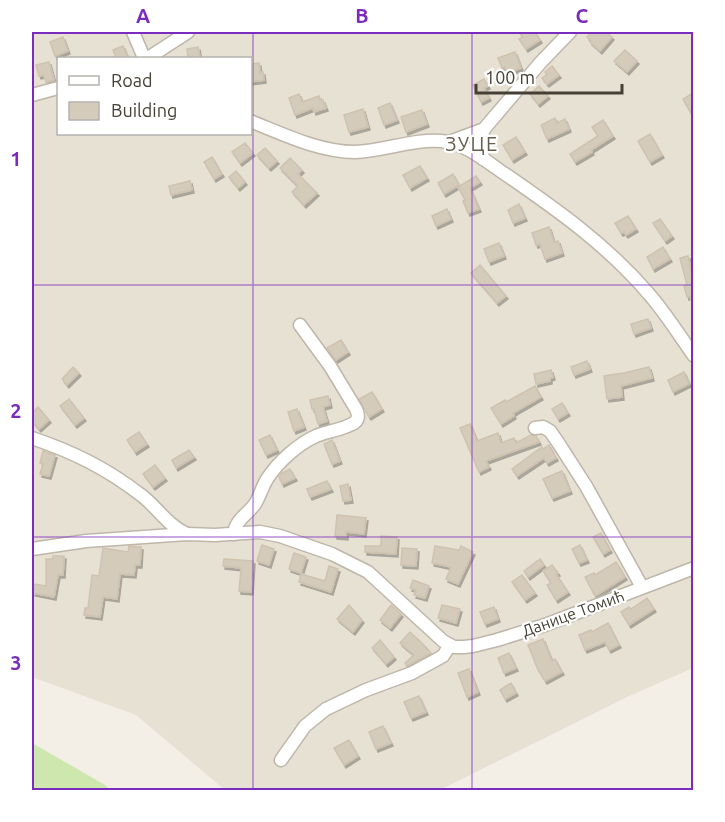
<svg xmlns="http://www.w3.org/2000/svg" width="725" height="822" font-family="Ubuntu,sans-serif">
	<defs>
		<filter id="shadow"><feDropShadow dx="2" dy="3" stdDeviation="0" flood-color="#0004"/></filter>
	</defs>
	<rect width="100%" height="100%" fill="#f3efe6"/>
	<path fill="#e7e1d4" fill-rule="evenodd" d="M32 32H693V668L627 697 440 790H225L136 715 32 677ZM58 58H250V134H58Z"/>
	<path fill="#cde7af" d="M32 743 105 785 110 790H35L32 787Z"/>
	<g fill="#d4cbbb" stroke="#cfc3af" stroke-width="1.5" filter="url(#shadow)">
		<path d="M519 32H535L540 40 526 49 519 39 523 37Z"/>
		<path d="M592 32H605L612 37 600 51 590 42 591 41 587 37Z"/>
		<path d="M63 37 68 51 55 56 50 42Z"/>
		<path d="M123 46 128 58H116L113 50Z"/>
		<path d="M198 47 200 58H188L187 49Z"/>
		<path d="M625 50 637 61 627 72 614 61Z"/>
		<path d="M515 52 521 68 507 73 505 67 502 68 498 58Z"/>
		<path d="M49 62 54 80 46 82 44 75 39 76 36 65Z"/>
		<path d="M259 63 260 73 263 72 264 80 250 82V64Z"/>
		<path d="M552 66 559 75 547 84 542 78 547 74 545 72Z"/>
		<path d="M484 79 488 86 484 88 489 98 481 102 473 85Z"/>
		<path d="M539 86 548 96 538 104 530 94Z"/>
		<path d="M693 93V117L683 99Z"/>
		<path d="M299 94 302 102 319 96 320 100H323L326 108 314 112 313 108 295 115 289 98Z"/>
		<path d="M390 103 397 120 384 125 378 108Z"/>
		<path d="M363 109 368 127 349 132 344 115Z"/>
		<path d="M422 110 427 124 406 132 401 117Z"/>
		<path d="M555 118 557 123 565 119 569 129 547 139 541 125Z"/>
		<path d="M603 120 613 136 591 150 592 152 575 162 570 154 598 136 592 127Z"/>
		<path d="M650 134 662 155 650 162 638 141Z"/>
		<path d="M516 137 525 152 512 160 503 145Z"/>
		<path d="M245 143 253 153 240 163 232 152Z"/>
		<path d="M265 148 277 161 269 168 257 155Z"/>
		<path d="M212 157 222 174 214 179 204 162Z"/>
		<path d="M290 158 302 170 298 174 317 193 304 205 292 192 298 186 280 168Z"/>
		<path d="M420 166 427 178 410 188 403 175Z"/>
		<path d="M236 171 245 182 238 188 229 177Z"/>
		<path d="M453 174 459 185 444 194 438 183Z"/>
		<path d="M476 176 480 182 470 188 479 209 468 213 463 201 465 200 458 187Z"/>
		<path d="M190 181 192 190 171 195 169 186Z"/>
		<path d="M519 204 525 218 513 223 508 210Z"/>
		<path d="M447 209 451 219 436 226 432 216Z"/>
		<path d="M628 216 636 229 626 235 624 232 621 233 615 223Z"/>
		<path d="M660 219 672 236 665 241 653 223Z"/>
		<path d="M549 227 554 242 558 241 562 253 545 259 540 244 536 245 532 233Z"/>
		<path d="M499 243 504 256 489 262 484 249Z"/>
		<path d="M663 247 670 259 653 269 647 257Z"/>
		<path d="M688 256 693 278V299H691L690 296 687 297 684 286 687 285 680 258Z"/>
		<path d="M480 265 506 296 497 303 471 273Z"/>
		<path d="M648 319 651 328 634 334 631 324Z"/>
		<path d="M341 340 348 352 336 360 327 348Z"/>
		<path d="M587 361 590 369 574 375 571 367Z"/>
		<path d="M73 367 79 373 67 385 62 379Z"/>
		<path d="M649 367 652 378 621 386 622 397 607 399 604 376 624 373Z"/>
		<path d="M551 370 553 377 550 378V381L536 384 534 374Z"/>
		<path d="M684 372 689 384 673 392 668 380Z"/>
		<path d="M535 386 541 397 513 413 514 416 501 424 491 408 505 400 506 402Z"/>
		<path d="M372 392 382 409 369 417 359 399Z"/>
		<path d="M328 396 330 405 323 407 327 421 318 424 314 409H312L310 400Z"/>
		<path d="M69 399 84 418 75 425 60 406Z"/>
		<path d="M562 403 568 413 558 419 552 409Z"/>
		<path d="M38 407 49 420 39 429 32 421V413Z"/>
		<path d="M297 409 304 427 294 431 288 412Z"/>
		<path d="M470 424 477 441 498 433 501 443 514 438 516 443 531 435 536 436 539 442 486 461 489 467 479 472 460 428Z"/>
		<path d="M139 432 147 444 135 452 127 440Z"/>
		<path d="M270 435 277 450 266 455 259 440Z"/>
		<path d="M332 440 340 461 332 464 324 444Z"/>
		<path d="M549 445 556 458 547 463 544 458 517 476 512 469 542 447 543 449Z"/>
		<path d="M189 450 194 457 176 468 172 460Z"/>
		<path d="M43 451 55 455 49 476 40 474 43 464 40 463Z"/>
		<path d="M155 465 165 478 153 487 143 474Z"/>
		<path d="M290 469 295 478 282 484 279 477 282 473Z"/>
		<path d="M562 471 570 491 552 498 543 479Z"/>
		<path d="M327 481 331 489 310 497 307 489Z"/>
		<path d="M348 484 351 500 343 501 340 486Z"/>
		<path d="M337 515 366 518 364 534 346 532V537L335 536Z"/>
		<path d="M601 533 610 550 603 554 593 537Z"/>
		<path d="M381 536 397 537 396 554 365 552V546H381Z"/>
		<path d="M262 545 274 549 269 565 257 561Z"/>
		<path d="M580 545 587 560 579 563 572 549Z"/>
		<path d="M129 546 141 547 140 565H135L134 575 120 574 117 599 103 597 100 617 84 615 85 608H88L92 575 99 576 103 548 128 552Z"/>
		<path d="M435 546 459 550 461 546 473 552 458 584 446 579 451 567 432 563Z"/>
		<path d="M402 548 417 549 416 566 401 565Z"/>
		<path d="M294 553 306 557 301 573 289 569Z"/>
		<path d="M53 556H64L63 575H58L54 597 33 593 34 584 46 586V559H53Z"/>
		<path d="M224 559 253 561 251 592 239 591 241 568 223 566Z"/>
		<path d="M540 559 544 565 528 577 524 571Z"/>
		<path d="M616 562 625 577 595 596 585 577 594 573 595 575Z"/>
		<path d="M552 565 558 573 556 574 568 592 556 600 547 585 551 583 543 571Z"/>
		<path d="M329 566 338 569 331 592 299 582 301 574 325 581Z"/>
		<path d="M522 575 535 593 525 600 512 582Z"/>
		<path d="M413 580 429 586 425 598 414 595 416 590 410 588Z"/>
		<path d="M647 598 654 609 629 625 621 612 629 607 631 609Z"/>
		<path d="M349 605 362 620 353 632 337 619Z"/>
		<path d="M391 605 401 614 390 628 380 620Z"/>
		<path d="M442 605 460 609 456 623 438 618Z"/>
		<path d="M494 607 498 619 485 624 480 612Z"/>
		<path d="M608 623 619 645 609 650 605 642 585 650 579 635 591 630 592 632Z"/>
		<path d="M410 632 423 644 431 653 407 666 405 663 414 655 400 643Z"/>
		<path d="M543 639 552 661 555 659 562 672 545 681 538 670 528 645Z"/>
		<path d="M380 640 394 657 386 664 372 648Z"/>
		<path d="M509 653 516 668 504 673 498 658Z"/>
		<path d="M469 669 478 692 467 697 458 673Z"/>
		<path d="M511 683 516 693 505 699 500 690Z"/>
		<path d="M419 696 426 712 411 718 404 702Z"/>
		<path d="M383 726 391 743 376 749 369 732Z"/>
		<path d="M349 740 358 756 344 765 334 748Z"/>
	</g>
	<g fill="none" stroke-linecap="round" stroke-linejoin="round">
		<defs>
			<g id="minor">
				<path d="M133 32 144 58"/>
				<path d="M148 58 188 32"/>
				<path d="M32 95 58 88"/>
				<path d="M250 121C283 134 319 152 355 152 384 151 412 139 441 141 465 143 486 161 505 174 556 209 607 245 648 293 665 312 679 335 694 356"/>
				<path d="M449 142 484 129 541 62 570 32"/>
				<path d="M483 159 480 141 484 129"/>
				<path d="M535 428 543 427 550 431 559 444 586 486 642 587"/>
				<path d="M32 438C73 452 106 468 141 495 157 507 168 526 187 534"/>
				<path d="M234 534C235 520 248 514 255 504 260 496 262 487 267 479 278 462 298 444 316 436 328 431 341 430 352 424 359 421 359 415 356 409L330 366 300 325"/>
				<path d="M32 549 86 541 187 534 215 535 260 532 280 536 332 554 368 572 443 641 454 647H464L473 646 497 640 545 625 694 568"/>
				<path d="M281 760 305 726 326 709 366 690 412 673 443 656 450 645"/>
			</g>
		</defs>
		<use href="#minor" stroke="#beb7a9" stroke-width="15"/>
		<use href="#minor" stroke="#fff" stroke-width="12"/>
	</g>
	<path fill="none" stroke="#7b2cbf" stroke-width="1.5" stroke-opacity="0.55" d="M253 32V790M472 32V790M32 285H694M32 537H694"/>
	<g text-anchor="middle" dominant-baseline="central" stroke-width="4.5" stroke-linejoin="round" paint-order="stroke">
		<g font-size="16" fill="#453f35" stroke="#fff">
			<text transform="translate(573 613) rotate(-20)">Данице Томић</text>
		</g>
		<g font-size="20" letter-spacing="1.5" fill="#685d4d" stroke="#fff">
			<text x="472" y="143">ЗУЦЕ</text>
		</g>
	</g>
	<rect width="725" height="822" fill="none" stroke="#ffffff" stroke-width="66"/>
	<rect x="57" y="57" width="195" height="78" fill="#ffffff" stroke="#b5b2ae" stroke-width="1.5"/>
	<rect x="69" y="76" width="30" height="9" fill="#ffffff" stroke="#b5b2ae" stroke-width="1.5"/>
	<text x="111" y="87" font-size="18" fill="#453f35">Road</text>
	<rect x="69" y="102" width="30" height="18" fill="#d4cbbb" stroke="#b5b2ae" stroke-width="1.5"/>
	<text x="111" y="117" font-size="18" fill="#453f35">Building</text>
	<path d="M476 84v9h146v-9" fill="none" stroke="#453f35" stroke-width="3"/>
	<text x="485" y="84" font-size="18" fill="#453f35" stroke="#ffffff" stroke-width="4.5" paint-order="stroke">100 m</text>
	<rect x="33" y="33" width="659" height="756" fill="none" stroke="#7b2cbf" stroke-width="2"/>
	<g font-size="20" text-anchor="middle" font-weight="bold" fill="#7b2cbf">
		<text x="143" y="23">A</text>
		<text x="362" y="23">B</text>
		<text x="582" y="23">C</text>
		<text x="16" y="166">1</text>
		<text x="16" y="418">2</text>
		<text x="16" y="670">3</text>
	</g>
</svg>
